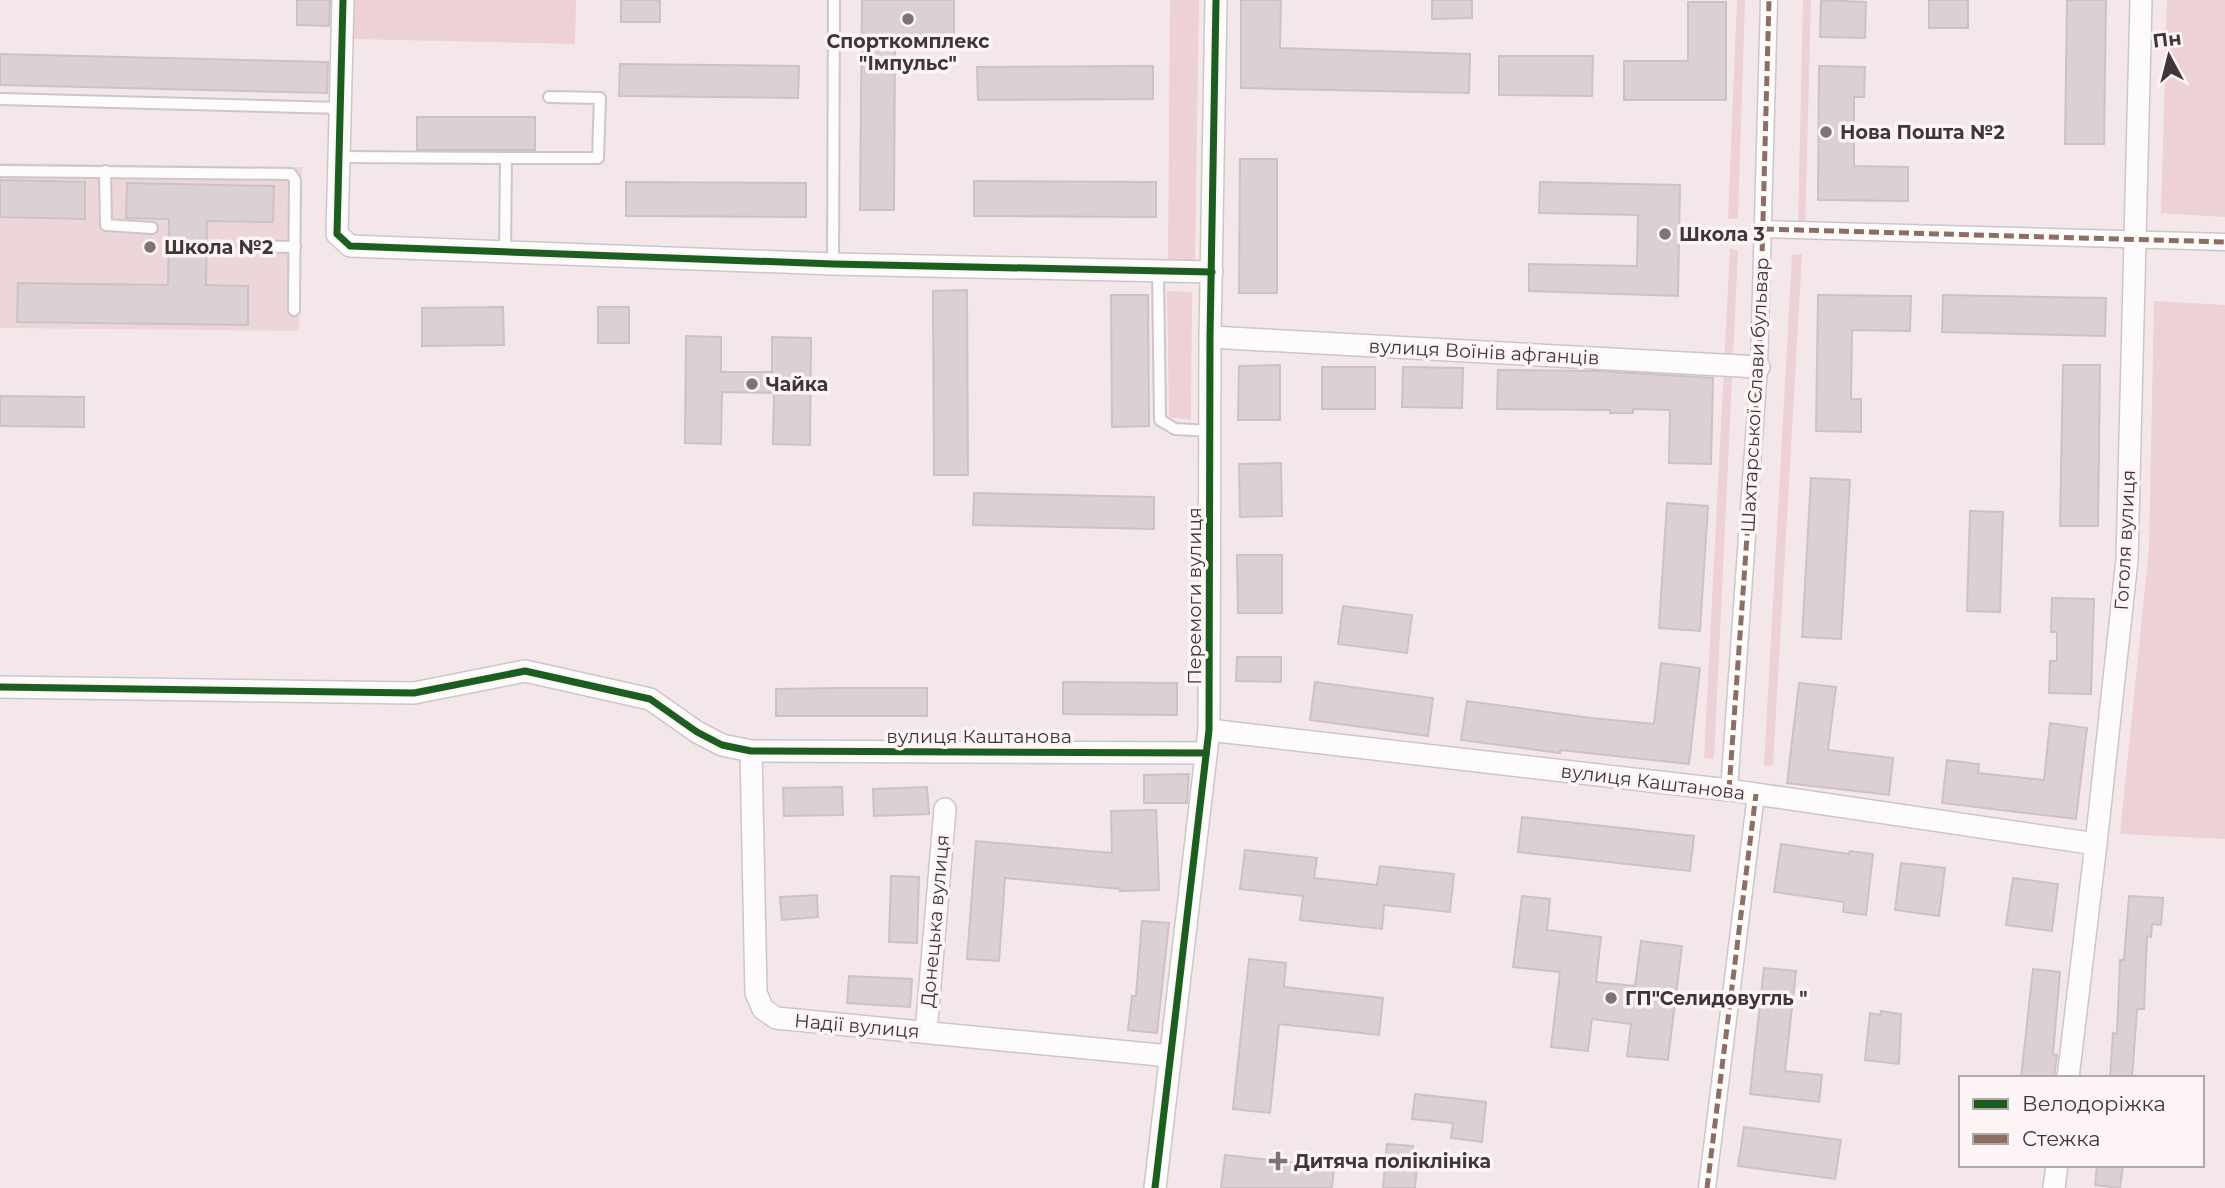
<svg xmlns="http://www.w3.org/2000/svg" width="2225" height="1188" font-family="Montserrat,sans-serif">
	<rect width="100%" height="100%" fill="#f4e7ea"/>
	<path fill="#ecd6da" d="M0 163 302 167 299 331 0 328Z"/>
	<g fill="#eed0d7">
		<path d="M354 0H576L575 44 353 39Z"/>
		<path d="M1170 0H1199L1195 262 1168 261Z"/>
		<path d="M1737 0H1745L1738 218 1728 219Z"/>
		<path d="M1803 0H1811L1805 229 1798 227Z"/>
		<path d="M2167 0H2225V217L2161 213Z"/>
		<path d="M1730 248 1738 251 1714 759 1704 758Z"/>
		<path d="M1802 254 1773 765 1764 766 1792 255Z"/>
		<path d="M1167 291 1192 292 1191 420 1169 417Z"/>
		<path d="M2154 301 2225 305V839L2120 834 2149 548Z"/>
	</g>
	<g fill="#dbd0d3" stroke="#ccc2c5" stroke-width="2">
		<path d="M297 0H330L329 26 297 25Z"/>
		<rect x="621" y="0" width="39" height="22"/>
		<path d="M862 0H954V39L895 38 894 210H860Z"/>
		<path d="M1241 0H1281L1280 48 1470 54 1469 93 1241 88Z"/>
		<path d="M1432 0H1472V18L1432 19Z"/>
		<path d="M1821 0 1866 2 1865 38 1820 37Z"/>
		<rect x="1929" y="0" width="39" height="28"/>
		<path d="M2067 0H2106L2104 144H2065Z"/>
		<path d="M1688 2H1726V100H1624V61H1688Z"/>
		<path d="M0 54 328 62 327 93 0 85Z"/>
		<path d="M1499 56H1593L1592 96 1499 95Z"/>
		<path d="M620 64 799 66 798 98 619 96Z"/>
		<path d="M1153 66V99L978 100 977 67Z"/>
		<path d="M1819 66 1865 67 1864 97H1854V166L1908 167V201L1818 200Z"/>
		<rect x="417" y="117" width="118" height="33"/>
		<path d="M1240 159H1277V293H1239Z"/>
		<path d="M0 180 85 182V219L0 217Z"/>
		<path d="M974 181 1156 182V217L974 216Z"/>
		<path d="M626 182 806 183V217L626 216Z"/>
		<path d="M1540 182 1680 185 1678 296 1529 291V264L1637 266 1638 215 1539 213Z"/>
		<path d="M127 183 274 186 273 222 207 221 206 285 248 286V325L17 322 18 283 168 285 169 219 126 218Z"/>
		<path d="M967 290 968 475H934L933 291Z"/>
		<path d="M1111 295H1148L1149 426 1112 427Z"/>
		<path d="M1818 295 1911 296 1910 331 1852 330 1851 399H1861V432L1816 431Z"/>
		<path d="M1943 295 2106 298 2105 336 1942 332Z"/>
		<path d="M503 307 504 345 422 346V308Z"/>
		<rect x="598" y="307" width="31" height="36"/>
		<path d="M686 336 721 337V372H772V337L811 338 810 445 773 444 774 393 722 392 721 444 685 443Z"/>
		<path d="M1280 365V420H1238L1239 366Z"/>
		<path d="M2063 365H2100L2098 526H2060Z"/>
		<rect x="1322" y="367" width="53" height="42"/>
		<path d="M1403 367 1463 368 1462 408 1402 407Z"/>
		<path d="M1498 370 1599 371 1713 378 1711 464 1669 463 1670 410 1633 409V413H1610V410L1497 409Z"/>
		<path d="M0 396 84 397V427L0 426Z"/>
		<path d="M1281 463 1282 516 1240 517 1239 464Z"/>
		<path d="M1811 478 1850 480 1841 639 1802 637Z"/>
		<path d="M974 493 1154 497V529L973 525Z"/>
		<path d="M1667 503 1708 506 1700 631 1659 628Z"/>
		<path d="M1970 511 2003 512 2000 612 1967 611Z"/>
		<path d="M1237 555H1282V613H1238Z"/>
		<path d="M2052 598 2094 599 2091 694 2049 693 2050 661H2057V632H2051Z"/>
		<path d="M1343 606 1412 615 1407 653 1338 644Z"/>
		<path d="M1237 657H1281V682L1236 681Z"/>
		<path d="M1661 663 1700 668 1689 764 1560 750V753L1461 740 1467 701 1591 718 1654 724Z"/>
		<path d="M1063 682 1177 683V715L1063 714Z"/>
		<path d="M1315 682 1433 698 1428 736 1310 720Z"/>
		<path d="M1799 683 1836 687 1828 750 1893 758 1889 795 1787 783Z"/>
		<path d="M836 688H927V716H776V689Z"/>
		<path d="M2050 723 2087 728 2076 819 1942 803 1947 760 1979 764 1978 773 2044 780Z"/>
		<path d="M1189 774 1187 803H1144V775Z"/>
		<path d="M842 787 843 815 784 816 783 788Z"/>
		<path d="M927 787 929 814 874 816 873 789Z"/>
		<path d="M1156 810 1159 890 1120 891V889L1005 878 999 961 967 959 976 841 1112 853 1111 811Z"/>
		<path d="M1522 817 1694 836 1690 871 1518 852Z"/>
		<path d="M1781 844 1849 854 1850 851 1873 854 1866 915 1843 912 1844 902 1774 892Z"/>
		<path d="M1245 850 1317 858 1314 878 1377 885 1380 866 1454 874 1450 912 1384 905 1382 929 1300 920 1303 896 1240 889Z"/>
		<path d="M1901 863 1945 868 1939 916 1895 910Z"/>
		<path d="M891 876 919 877 917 943 889 942Z"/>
		<path d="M2013 878 2058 884 2052 931 2006 925Z"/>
		<path d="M817 895 818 917 782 920 780 897Z"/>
		<path d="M1522 896 1550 899 1547 930 1601 937 1596 982 1635 986 1641 941 1682 946 1668 1060 1627 1056 1631 1024 1592 1019 1588 1051 1551 1047 1560 972 1513 967Z"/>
		<path d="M2129 896 2163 898 2161 925 2152 924 2151 937 2147 936 2144 1009H2137L2132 1078H2110L2113 1033 2117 1034 2120 960H2124Z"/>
		<path d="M1142 921 1169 923 1157 1033 1128 1030 1132 996H1136Z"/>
		<path d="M1249 959 1286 963 1284 987 1383 998 1379 1035 1279 1024 1270 1113 1233 1109Z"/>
		<path d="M1764 968 1796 971 1785 1071 1822 1075 1819 1102 1750 1094Z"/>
		<path d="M2033 969 2060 972 2053 1054 2057 1055 2054 1078H2021Z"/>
		<path d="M849 976 912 979 910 1007 847 1003Z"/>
		<path d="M1881 1011 1901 1014 1899 1064 1865 1060 1870 1013 1880 1015Z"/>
		<path d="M1415 1094 1486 1102 1482 1142 1451 1138 1453 1123 1412 1119Z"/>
		<path d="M1744 1127 1841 1140 1835 1179 1738 1166Z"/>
		<path d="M1387 1144 1413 1146 1411 1165 1417 1166 1415 1188H1383Z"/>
		<path d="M1225 1155 1334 1167 1332 1188H1221Z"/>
		<path d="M2097 1165H2123L2120 1188 2095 1185Z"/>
	</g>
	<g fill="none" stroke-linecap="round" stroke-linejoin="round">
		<defs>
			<g id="service">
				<path d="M0 99 341 108"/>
				<path d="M339 157 506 158 505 251"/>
				<path d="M506 158H598L600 98 549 97"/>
				<path d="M0 171 291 174 295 180 294 310"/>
				<path d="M105 171 106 225 152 228"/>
				<path d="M242 246 295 247"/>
				<path d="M833 264 834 0"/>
				<path d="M1158 271 1160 420 1175 429 1210 431"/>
			</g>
			<g id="pedestrian">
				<path d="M1764 229 2225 242"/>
				<path d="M1729 790 1759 367 1769 0"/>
				<path d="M1707 1188 1756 794"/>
			</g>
			<g id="minor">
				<path d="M343 0 337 234 350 246 833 264 1212 272"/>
				<path d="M1210 337 1759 367"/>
				<path d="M0 687 414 693 525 671 650 699 697 732 722 745 751 751 1206 753"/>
				<path d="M1209 730 1729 790 2096 844"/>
				<path d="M751 751 756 993 763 1009 776 1018 1170 1056"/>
				<path d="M926 1032 945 809"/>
				<path d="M2068 1078 2096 844 2127 560 2141 0"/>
				<path d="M1155 1188 1209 730 1210 337 1216 0"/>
				<path d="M2054 1188 2057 1165"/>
			</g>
		</defs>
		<use href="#service" stroke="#cec5c7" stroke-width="14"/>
		<use href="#pedestrian" stroke="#cec5c7" stroke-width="19"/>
		<use href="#minor" stroke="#cec5c7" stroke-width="24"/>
		<use href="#service" stroke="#fdfbfc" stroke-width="10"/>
		<use href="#pedestrian" stroke="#fdfbfc" stroke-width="16"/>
		<use href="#minor" stroke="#fdfbfc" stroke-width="21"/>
		<g stroke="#8d6e63" stroke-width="5" stroke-dasharray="10 5" stroke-linecap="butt">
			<path d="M1764 229 2225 242"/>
			<path d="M1729 790 1759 367 1769 0"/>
			<path d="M1707 1188 1756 794"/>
		</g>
		<defs>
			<g id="cycleway">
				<path d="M343 0 337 234 350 246 833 264 1212 272"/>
				<path d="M0 687 414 693 525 671 650 699 697 732 722 745 751 751 1206 753"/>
				<path d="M1155 1188 1209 730 1210 337 1216 0"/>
			</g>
		</defs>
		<use href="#cycleway" stroke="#fdf4f5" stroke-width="11"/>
		<use href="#cycleway" stroke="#1b5e20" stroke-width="7"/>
	</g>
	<g fill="#7e7476" stroke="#fdf4f5" stroke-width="2.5">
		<circle cx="908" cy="19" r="7"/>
		<circle cx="1826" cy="132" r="7"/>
		<circle cx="1665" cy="234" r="7"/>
		<circle cx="150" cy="247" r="7"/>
		<circle cx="752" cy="384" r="7"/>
		<circle cx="1611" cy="998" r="7"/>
		<path d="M1274.5 1150.5h7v7h7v7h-7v7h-7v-7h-7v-7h7z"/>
	</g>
	<g text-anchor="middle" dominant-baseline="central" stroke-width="7" stroke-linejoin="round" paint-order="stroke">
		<g font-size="19" font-weight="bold" fill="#3f3638" stroke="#fdf4f5" text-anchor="start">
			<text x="908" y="41" text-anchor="middle">Спорткомплекс<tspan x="908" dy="22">"Імпульс"</tspan></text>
			<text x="1840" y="132">Нова Пошта №2</text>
			<text x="1679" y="234">Школа 3</text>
			<text x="164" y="247">Школа №2</text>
			<text x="766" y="384">Чайка</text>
			<text x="1625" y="998">ГП"Селидовугль "</text>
			<text x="1294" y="1161">Дитяча поліклініка</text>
		</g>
		<g font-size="19" fill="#3f3638" stroke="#fdf4f5">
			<text transform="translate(1484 352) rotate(3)">вулиця Воїнів афганців</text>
			<text transform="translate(1755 395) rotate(-87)">Шахтарської Слави бульвар</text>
			<text transform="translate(2125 540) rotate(-87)">Гоголя вулиця</text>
			<text transform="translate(1194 596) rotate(-90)">Перемоги вулиця</text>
			<text x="979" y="736">вулиця Каштанова</text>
			<text transform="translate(1653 782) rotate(7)">вулиця Каштанова</text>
			<text transform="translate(935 921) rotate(-85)">Донецька вулиця</text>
			<text transform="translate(857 1026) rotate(5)">Надії вулиця</text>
		</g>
	</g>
	<rect x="1959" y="1076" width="245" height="91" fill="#fdf4f5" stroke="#b1a8a9" stroke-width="2"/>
	<rect x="1973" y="1099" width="35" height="10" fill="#1b5e20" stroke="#b1a8a9" stroke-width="2"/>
	<text x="2022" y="1111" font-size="21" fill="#3f3638">Велодоріжка</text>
	<rect x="1973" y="1134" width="35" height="10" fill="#8d6e63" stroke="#b1a8a9" stroke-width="2"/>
	<text x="2022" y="1146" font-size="21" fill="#3f3638">Стежка</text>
	<g transform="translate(2169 56) rotate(353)" stroke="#fdf4f5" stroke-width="5" paint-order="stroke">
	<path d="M0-5L12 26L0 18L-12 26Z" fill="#3f3638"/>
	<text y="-10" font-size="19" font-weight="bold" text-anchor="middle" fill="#3f3638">Пн</text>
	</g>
</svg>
